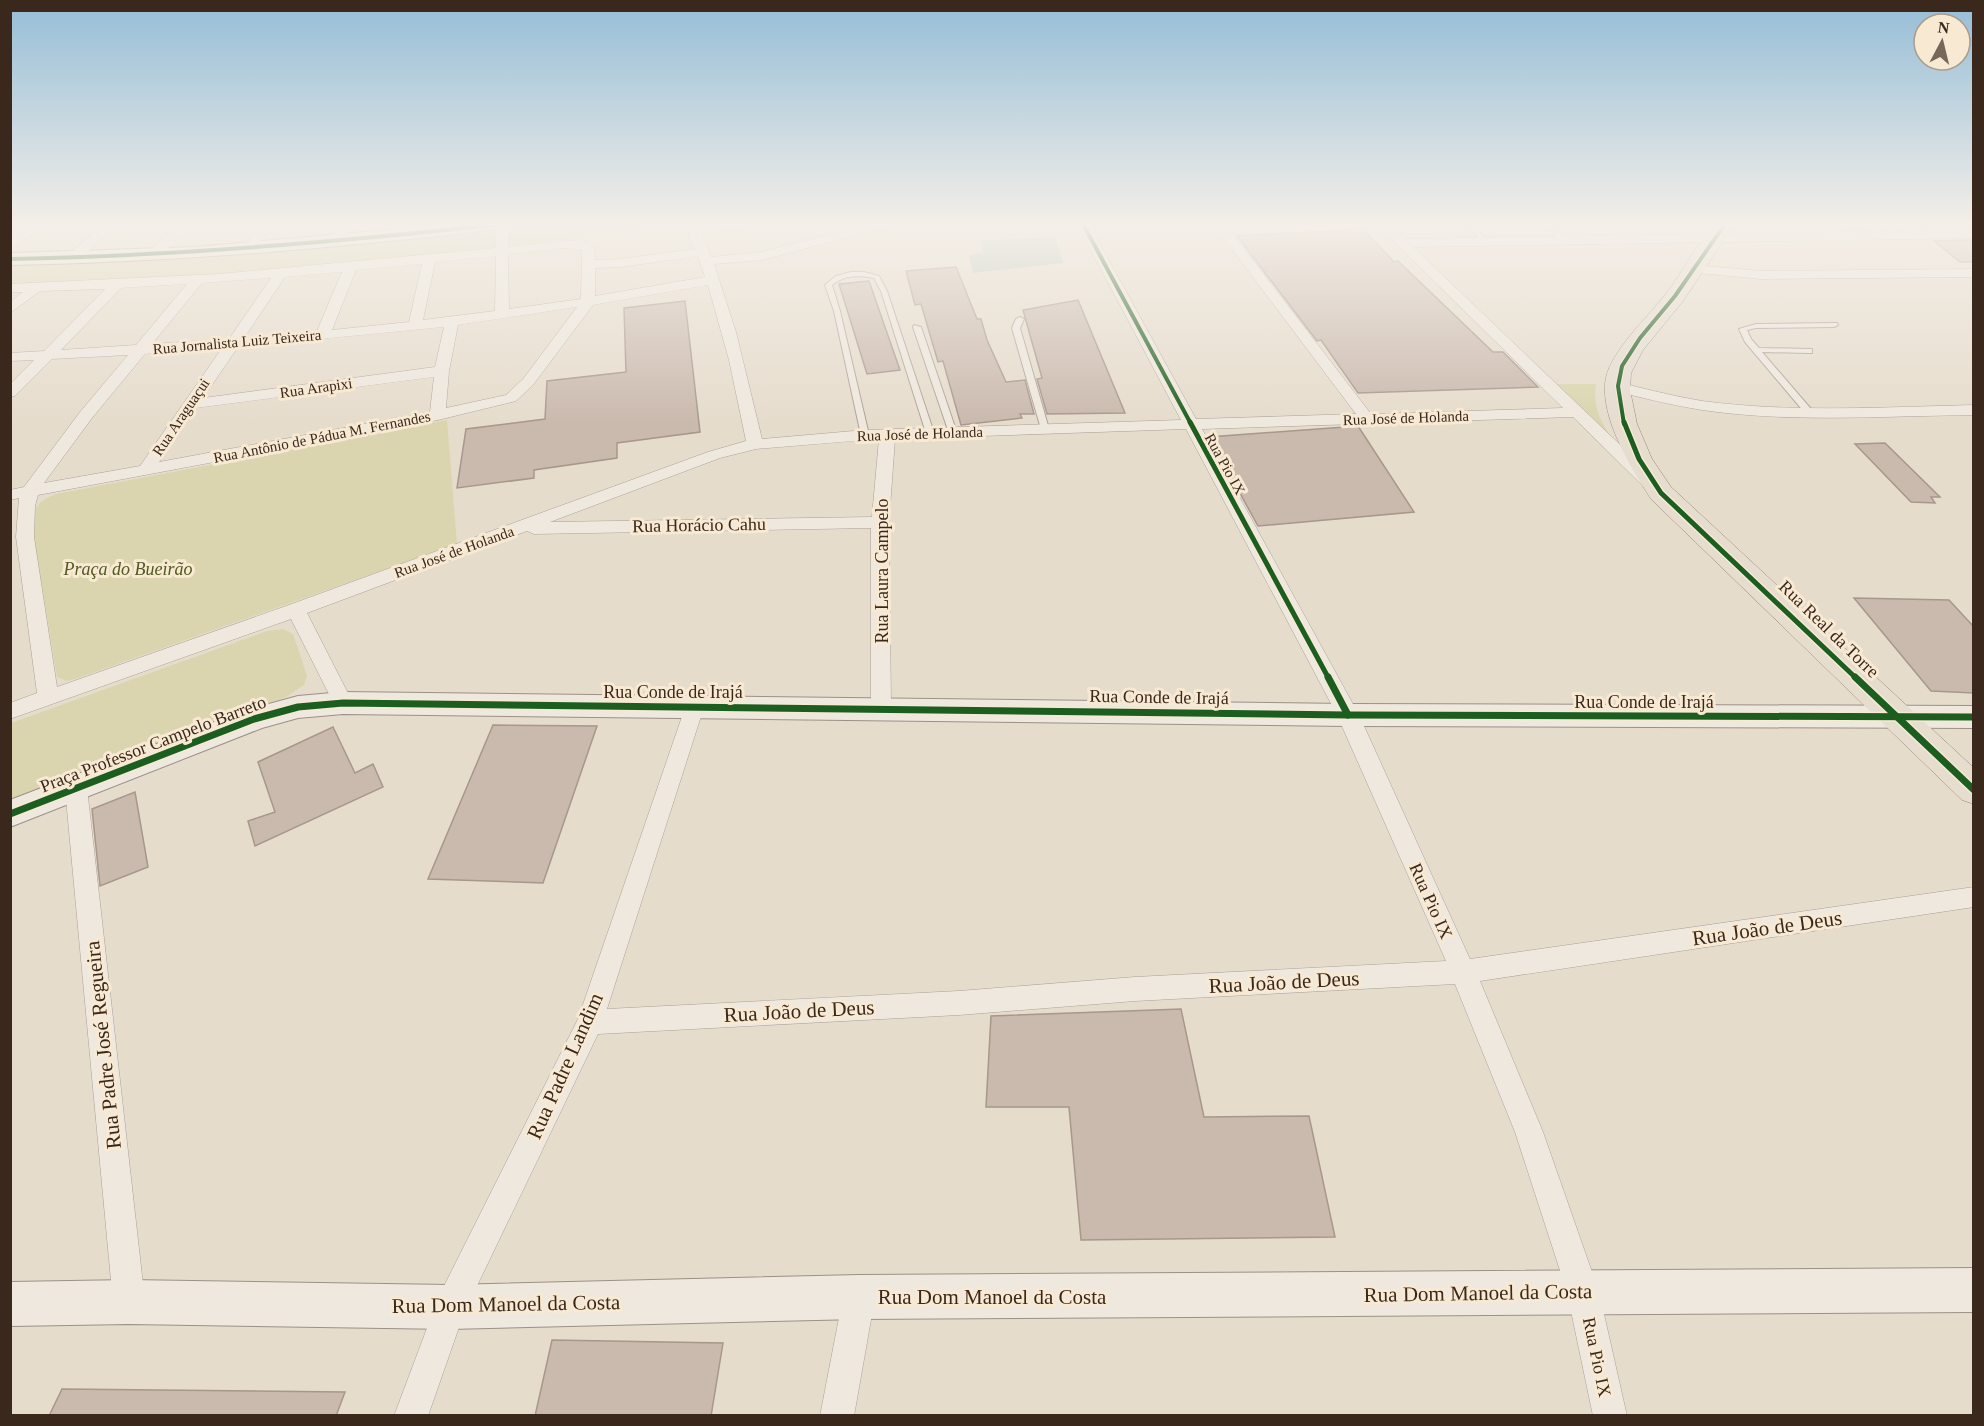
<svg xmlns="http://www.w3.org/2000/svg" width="1984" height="1426" font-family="Georgia,serif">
	<rect width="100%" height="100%" fill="#e6dccc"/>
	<g fill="#dad5ae">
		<path d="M528 224H682L683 226 268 274 11 286 10 263C184 262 356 246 528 224Z"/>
		<path d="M1553 384H1596C1592 409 1602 424 1616 444Z"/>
		<path d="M447 420 457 544 75 679 67 681 57 677 33 531C35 509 33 503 56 494Z"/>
		<path d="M283 629 293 634 307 676 304 685 286 697 11 802V723L267 631Z"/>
	</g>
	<path fill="#b8cbbd" d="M1055 237 1063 263 973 273 969 255 983 252 980 241Z"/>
	<g fill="#cab9ad" stroke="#a7978c" stroke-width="1.5">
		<path d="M1363 229 1394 262 1398 261 1493 352H1503L1538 387 1358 393 1321 340 1317 341 1237 236Z"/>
		<path d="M1974 240V262H1960L1934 241Z"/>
		<path d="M956 267 977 319H981L987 340 1006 382 1025 380 1034 414H1020L1022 418 961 425 943 361 938 362 921 304 915 305 906 271Z"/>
		<path d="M869 281 900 370 867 374 839 284Z"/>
		<path d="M1078 300 1125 413 1047 414 1037 379 1042 378 1023 310Z"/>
		<path d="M685 301 700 432 617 443V458L534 470V478L457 488 466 429 545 419 547 381 626 372 624 308Z"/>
		<path d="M1358 426 1414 512 1258 526 1209 437Z"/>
		<path d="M1885 443 1940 497H1931L1935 503 1911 502 1855 444Z"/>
		<path d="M1854 598 1949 600 1974 627V693L1931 691Z"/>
		<path d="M493 725 597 726 543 883 428 879Z"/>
		<path d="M333 727 355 773 373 764 383 787 255 846 248 821 275 812 258 762Z"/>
		<path d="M135 792 148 867 100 886 92 809Z"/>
		<path d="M1181 1009 1204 1117 1309 1116 1335 1237 1081 1240 1069 1107H986L991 1016Z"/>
		<path d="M552 1340 723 1343 711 1416H535Z"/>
		<path d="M62 1389 345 1392 336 1416H49Z"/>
	</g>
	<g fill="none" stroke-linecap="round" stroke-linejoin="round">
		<defs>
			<g id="lane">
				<path d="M1466 224H1472L1487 240V242H1483Z"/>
				<path d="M1542 224H1549L1566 239 1561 240Z"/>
				<path d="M1877 224H1884L1901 235 1896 236Z"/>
				<path d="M1919 224H1926L1944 235 1939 236Z"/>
				<path d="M851 272H864L879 276 887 291 934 433 933 435H927L926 433 881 291 874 278C859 275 844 275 832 285L840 311 869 435 865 437 861 435 834 311 825 285 836 276Z"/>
				<path d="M1020 317 1024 319 1020 328 1049 429 1045 431 1041 429 1012 328 1016 319Z"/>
				<path d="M1837 323 1838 325 1834 327 1756 328 1747 330 1751 339 1759 348 1812 349V353H1809L1762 352 1811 409 1812 411 1808 413H1805L1745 342 1739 329 1756 324Z"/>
				<path d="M914 325 921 327 957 433 956 435H950L949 433 913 327Z"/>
			</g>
			<g id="street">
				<path d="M31 224H45L10 250V240Z"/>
				<path d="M104 224H117L78 261H68L67 258 68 255Z"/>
				<path d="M178 224H191L158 258H148L147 255 148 252Z"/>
				<path d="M260 224H272L255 252H245L244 249Z"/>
				<path d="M340 224H352L340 244H332L330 241Z"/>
				<path d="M496 224H508V247L581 240 594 248 595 260 621 259 695 249 685 224H697L699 228 724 224H750L744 228 702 235 711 257 762 252 859 226 903 224 901 227 860 234 762 260 714 264 736 332 762 439 865 430 1181 420 1077 224H1089L1196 419 1356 414 1213 224H1225L1371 414 1563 408 1376 224H1389L1405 239 1974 230V238L1413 247 1655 478 1657 482 1655 486H1643L1573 417 1202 429 1359 715 1470 959 1974 887V907L1480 981 1543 1132 1599 1292 1627 1416H1593L1567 1292 1515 1132 1455 984 1135 1001 959 1015 598 1034 464 1313 428 1416H394L439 1296 578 1019 687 702 694 699 701 702 704 707 607 1009 959 991 1135 977 1446 961 1337 715 1186 429 895 439 889 522 891 708 888 713 881 716 874 713 871 708V528L534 534 527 531 307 613 353 703 350 708 343 711 336 708 291 619 10 719V703L37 693 16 537 19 498 10 500V490L24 487 80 412 128 355 52 359 15 396 10 397V384L34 360 10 361V353L44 351 105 289 40 291 10 313V302L23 292H10V284L219 274 496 248ZM566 248 582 250 581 299 509 309 508 254ZM496 256 495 311 423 320 435 262ZM698 256 705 277 595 296V268L621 267ZM422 264 409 322 332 330 356 270ZM342 272 317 331 244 338 285 277ZM271 278 229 339 152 344 202 283ZM187 284 136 345 61 350 121 288ZM708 285 729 360 746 441 708 452 289 605 57 687 34 537 35 506 38 495 438 420 516 401 533 385 593 305ZM577 307 523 379 506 395 446 408 449 371 458 325ZM444 327 435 367 203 398 238 347ZM222 348 140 466 44 483 92 418 145 354ZM434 377 430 412 159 462 196 408ZM879 439 872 517 550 522 720 458 756 449Z"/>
				<path d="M1693 265 1761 271 1974 269V277L1761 279 1688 272 1686 269Z"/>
				<path d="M1617 382C1645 389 1673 396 1702 401 1792 413 1884 407 1974 405V415C1884 416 1791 423 1702 410 1671 405 1642 398 1612 390L1609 387Z"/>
				<path d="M76 779 84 782 87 788 145 1302 140 1313 129 1318 118 1313 113 1302 65 788 68 782Z"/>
				<path d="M859 1281 870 1286 875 1297 854 1416H820L843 1297 848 1286Z"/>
			</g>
			<g id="secondary">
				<path d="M455 224H510L507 228 501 229C338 248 175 262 10 265V253L195 247Z"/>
				<path d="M343 692 1348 704 1974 706V728L1348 726 343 714 298 718 262 728 10 827V800L243 711 298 696Z"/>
				<path d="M1974 1268V1312L859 1319 450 1329 129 1324 10 1326V1282L129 1280 450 1285 859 1275Z"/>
			</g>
			<path id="primary" d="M1715 224H1735L1683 301 1643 350 1631 373 1630 390 1637 424 1652 459 1671 487 1974 768V804L1962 800 1651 499C1631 468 1592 406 1609 368 1622 340 1646 319 1665 295 1683 272 1695 246 1715 224Z"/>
		</defs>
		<use href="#lane" stroke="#aca196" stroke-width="2"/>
		<use href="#street" stroke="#aca196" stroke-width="1"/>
		<use href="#secondary" stroke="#9b9186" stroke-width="2"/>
		<use href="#primary" stroke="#91877c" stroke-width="1"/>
		<use href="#lane" fill="#eee8df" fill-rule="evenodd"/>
		<use href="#street" fill="#eee8df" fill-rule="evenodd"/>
		<use href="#secondary" fill="#eee8df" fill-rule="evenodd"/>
		<use href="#primary" fill="#e6ddcf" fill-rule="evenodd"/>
		<defs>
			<g id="cycleway-far2">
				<path d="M1083 224 1191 424"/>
				<path d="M10 259C174 256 338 242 501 224"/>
				<path d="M1624 424 1618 386 1622 366 1640 338 1675 296 1725 224"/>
			</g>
			<g id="cycleway-far1">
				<path d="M1190 422 1329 679"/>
				<path d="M1624 422 1639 459 1661 493 1857 679"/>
			</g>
			<g id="cycleway">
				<path d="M1328 677 1348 715"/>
				<path d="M1855 677 1974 790"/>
				<path d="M10 814 254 719 298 707 343 703 1348 715 1974 717"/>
			</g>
		</defs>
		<use href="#cycleway-far2" stroke="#f8e9d3" stroke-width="6"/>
		<use href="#cycleway-far1" stroke="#f8e9d3" stroke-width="8"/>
		<use href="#cycleway" stroke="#f8e9d3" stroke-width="10"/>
		<use href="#cycleway-far2" stroke="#1b5e20" stroke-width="4"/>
		<use href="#cycleway-far1" stroke="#1b5e20" stroke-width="5"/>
		<use href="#cycleway" stroke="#1b5e20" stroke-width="7"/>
	</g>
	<linearGradient id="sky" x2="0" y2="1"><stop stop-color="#95bdd7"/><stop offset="0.53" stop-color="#f4efe8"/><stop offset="1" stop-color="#f4efe8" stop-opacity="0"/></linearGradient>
	<rect width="1984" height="424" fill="url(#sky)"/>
	<g text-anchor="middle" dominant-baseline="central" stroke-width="6" stroke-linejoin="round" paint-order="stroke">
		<g font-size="15" fill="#3b281d" stroke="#f8e9d3">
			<text transform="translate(237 342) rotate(-5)">Rua Jornalista Luiz Teixeira</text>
			<text transform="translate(316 388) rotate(-8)">Rua Arapixi</text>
			<text transform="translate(181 417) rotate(-56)">Rua Araguaçui</text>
			<text transform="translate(1406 418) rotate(-2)">Rua José de Holanda</text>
			<text transform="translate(920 434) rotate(-2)">Rua José de Holanda</text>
			<text transform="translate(322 437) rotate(-11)">Rua Antônio de Pádua M. Fernandes</text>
			<text transform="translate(1225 464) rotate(61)">Rua Pio IX</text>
			<text transform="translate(454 552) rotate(-20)">Rua José de Holanda</text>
		</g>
		<g font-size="18" fill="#3b281d" stroke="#f8e9d3">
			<text transform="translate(699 525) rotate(-1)">Rua Horácio Cahu</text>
			<text transform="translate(882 571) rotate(-90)">Rua Laura Campelo</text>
			<text transform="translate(1829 629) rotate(44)">Rua Real da Torre</text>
			<text x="673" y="692">Rua Conde de Irajá</text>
			<text transform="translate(1159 697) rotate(1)">Rua Conde de Irajá</text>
			<text x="1644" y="702">Rua Conde de Irajá</text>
			<text transform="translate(153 744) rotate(-21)">Praça Professor Campelo Barreto</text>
			<text transform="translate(1431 901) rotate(66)">Rua Pio IX</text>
			<text transform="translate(1597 1357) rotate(78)">Rua Pio IX</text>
		</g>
		<g font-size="18" font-style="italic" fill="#525922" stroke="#f8e9d3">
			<text x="128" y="569">Praça do Bueirão</text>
		</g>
		<g font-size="21" fill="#3b281d" stroke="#f8e9d3">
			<text transform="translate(1767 928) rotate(-8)">Rua João de Deus</text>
			<text transform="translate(1284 982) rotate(-3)">Rua João de Deus</text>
			<text transform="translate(799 1011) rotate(-3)">Rua João de Deus</text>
			<text transform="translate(103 1045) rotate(-96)">Rua Padre José Regueira</text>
			<text transform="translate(565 1066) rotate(-66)">Rua Padre Landim</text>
			<text transform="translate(1478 1293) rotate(-1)">Rua Dom Manoel da Costa</text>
			<text x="992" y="1297">Rua Dom Manoel da Costa</text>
			<text transform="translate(506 1304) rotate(-1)">Rua Dom Manoel da Costa</text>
		</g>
	</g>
	<rect width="1984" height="1426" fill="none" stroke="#3b281d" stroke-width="24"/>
	<g transform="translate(1942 42) rotate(7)"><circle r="28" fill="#f8e9d3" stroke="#ac9c8a" stroke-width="1.5"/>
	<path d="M0-4.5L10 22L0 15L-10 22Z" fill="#77675a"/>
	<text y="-9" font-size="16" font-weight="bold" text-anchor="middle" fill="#3b281d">N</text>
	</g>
</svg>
